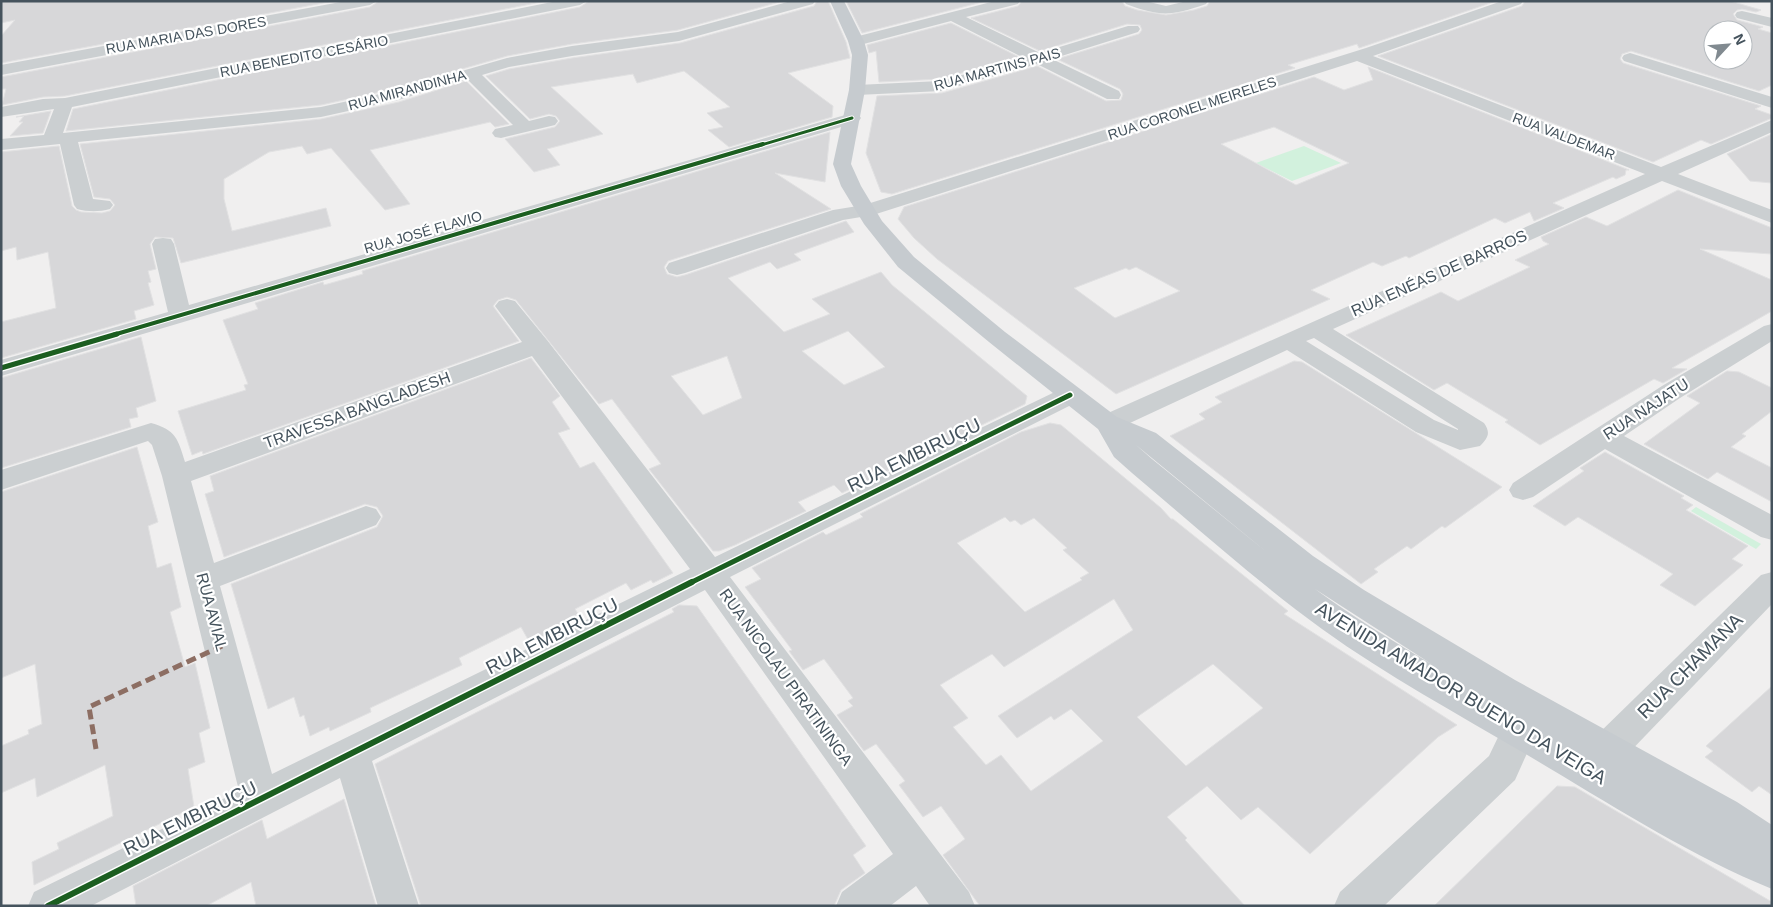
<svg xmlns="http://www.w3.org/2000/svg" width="1773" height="907" font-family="Arial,sans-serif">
	<rect width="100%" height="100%" fill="#f0efef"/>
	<g fill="#d2f1dd">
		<path d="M1304 146 1341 163 1292 181 1256 163Z"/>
		<path d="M1696 507 1761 544 1756 549 1691 511Z"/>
	</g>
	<g fill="#d7d7d9" stroke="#e1e1e2" fill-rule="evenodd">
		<path d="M1 1H334L1 63V36L15 20 1 23Z"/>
		<path d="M379 1H546L65 96 43 97 2 105 6 89H1V77L370 7Z"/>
		<path d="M589 1H783L678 30 572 44 507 56 389 90 321 105 66 131 73 109 580 7Z"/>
		<path d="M817 1H828L846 42 850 58 788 73 833 106 832 117 729 147 708 130 723 127 707 113 730 107 684 71 637 83 633 74 551 87 603 134 547 149 560 165 534 172 505 139 555 127 560 121 556 116 549 114 530 119 486 76 509 69 572 58 680 43 814 6Z"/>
		<path d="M846 1H986L862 33Z"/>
		<path d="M1022 1H1122L1125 6 1137 10 1166 15 1194 10 1207 6 1210 1H1496L1365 46 1359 48 1357 44 1288 65 1295 68 892 194 881 192 866 153 877 96 942 93 1037 66 1106 101 1121 100 1123 94 1120 89 1057 59 1139 34 1142 30 1140 25 1127 24 1040 51 971 18 1018 6Z"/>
		<path d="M1525 1H1730L1761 10 1756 12 1742 9 1737 10 1733 14 1737 20 1763 27 1758 29 1772 33V85L1759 91 1631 51 1622 54 1620 59 1623 63 1761 106 1755 109 1772 115V118L1711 144 1701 140 1653 162 1378 56 1522 6ZM1713 30H1743V60H1713Z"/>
		<path d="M951 23 1019 57 940 79 879 82 876 51 869 53 867 45Z"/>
		<path d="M1368 67 1629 170H1626L1625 175 1616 179 1613 177 1553 203 1564 208 1534 221 1530 212 1505 223 1495 218 1409 258 1406 256 1382 266 1373 262 1311 290 1330 299 1116 394 937 259 914 238 898 219 904 207 1314 77 1344 90 1373 80ZM1274 127 1349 163 1296 185 1221 144ZM1136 267 1180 291 1115 318 1074 288 1126 268 1129 270Z"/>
		<path d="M466 81 509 124 495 127 490 122 370 150 410 204 385 210 331 148 307 154 302 146 269 152 224 179V199L232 231 326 208 331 226 181 263 173 238 155 237 150 244 156 269 148 271 151 282 148 283 154 305 134 311 136 319 1 358V322L56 308 48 252 17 260 16 247 1 251V152L59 146 72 206 76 210 81 212 102 213 110 211 115 205 110 199 94 197 80 144 321 119 399 102Z"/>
		<path d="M51 111 43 133 10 136 23 122H19L24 116 16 117Z"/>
		<path d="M830 132 825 182 775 173 831 209 668 261 664 267 667 274 677 277 685 275 846 221 854 232 794 254 801 260 777 269 770 262 728 278 784 332 830 314 812 299 881 272 892 285 1027 396 1025 404 842 493 834 485 798 502 806 511 735 545 719 551H713L649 469 661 464 612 399 599 404 516 300 507 297 498 300 493 306 519 341 203 454 202 451 192 455 178 411 246 390 244 385 248 384 223 320 258 309 255 303 323 282 324 285 363 274 362 271ZM848 331 885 367 844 385 802 351ZM727 356 742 398 703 415 671 376Z"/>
		<path d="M1772 134V183L1750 181 1727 154Z"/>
		<path d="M1678 190 1772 228V254L1700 249 1772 280V311L1672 368 1687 369 1663 383 1654 379 1540 445 1505 422 1508 420 1447 383 1434 390 1346 335 1441 292 1458 301 1530 267 1515 260 1549 244 1543 241 1541 237 1586 217 1607 226Z"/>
		<path d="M141 337 156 401 136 408 138 417 129 419 131 427 1 468V378Z"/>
		<path d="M531 358 560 396 552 402 570 429 558 433 580 468 594 462 673 573 653 583 651 580 631 590 626 583 575 609 580 617 530 643 521 627 459 658 462 665 370 708 371 712 330 731 329 727 310 736 304 715 300 717 294 697 268 709 231 584 377 527 383 516 377 507 365 504 224 557 205 494 214 491 210 476Z"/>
		<path d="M1294 361 1302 362 1502 487 1445 528 1442 526 1411 549 1407 546 1374 569 1378 572 1361 584 1170 436 1205 419 1199 414 1222 402 1215 397Z"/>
		<path d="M1727 371 1739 372 1772 388V411L1742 434 1746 436 1731 447 1772 468V502L1717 472 1708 479 1644 444 1700 403 1687 396Z"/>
		<path d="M1050 423 1061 425 1161 508 1171 519H1173L1288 611 1284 614 1457 725 1438 737 1310 854 1258 807 1241 820 1207 786 1167 817 1187 838 1185 840 1245 906H980L943 855 965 839 941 806 923 817 899 785 905 781 876 744 864 751 837 715 853 706 848 701 853 698 824 659 803 670 789 651 792 650 745 587 761 579 752 568 823 532 826 535 863 517 860 514 1021 432ZM1005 517 1010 522 1015 520 1021 525 1034 518 1067 548 1063 550 1089 573 1080 578 1082 580 1025 612 957 543ZM1114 599 1133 630 998 716 1017 738 1051 716 1054 720 1071 709 1103 741 1031 791 1001 755 986 765 953 727 968 718 940 685 992 654 1004 667ZM1213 664 1263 708 1186 766 1137 717Z"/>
		<path d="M137 447 158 522 148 526 157 568 171 563 181 607 170 612 185 667 195 663 210 728 199 733 205 762 188 769 194 807 34 885 32 862 59 849 57 843 113 816 105 765 37 797 35 778 1 793V746L29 734 28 730 42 724 35 664 1 678V492Z"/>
		<path d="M1605 452 1684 496 1681 498 1693 505 1686 510 1748 546 1732 559 1743 565 1695 606 1660 585 1673 574 1578 517 1565 526 1533 506 1584 471 1580 468Z"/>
		<path d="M679 605 697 606 866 846 853 855 865 873 841 890 834 906H421L375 764 674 612 672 609Z"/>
		<path d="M1772 686V795L1759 786 1752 792 1705 757 1713 751 1706 746Z"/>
		<path d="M1557 786 1575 787 1772 902V906H1434Z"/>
		<path d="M344 799 376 906H256L251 882 206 906H136L133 886 262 820 267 839Z"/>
	</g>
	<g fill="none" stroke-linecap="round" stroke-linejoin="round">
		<g fill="#cbcfd1" fill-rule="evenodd">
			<path d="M346 1H377L370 5 1 75V65Z"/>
			<path d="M557 1H587L580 5 72 107 63 133 321 107 389 92 507 58 572 46 678 32 791 1H815L813 4 679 41 572 56 509 67 482 75 529 121 549 116 555 117 558 121 555 125 501 138 495 137 492 133 495 129 513 125 467 79 398 100 321 117 78 142 93 199 110 201 113 205 110 209C99 212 88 212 77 209L74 205 60 144 1 150V139L44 135 54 109 1 117V107L43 99 65 98Z"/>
			<path d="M995 1H1020L1018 4 966 17 1040 53 1128 26H1138L1140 29 1138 32 1052 59 1119 91 1121 95 1119 99H1107L1037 64 941 91 857 95 851 94 849 90 851 86 857 85 940 81 1024 58 951 21 856 46 851 44 848 41 851 38Z"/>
			<path d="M1124 1H1145L1166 6 1187 1H1208L1206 4C1171 16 1161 17 1126 4Z"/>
			<path d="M1502 1H1523L1521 4 1373 56 1661 167 1772 120V132L1678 174 1772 210V223L1662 181 1333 329 1484 423C1491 433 1488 438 1480 446L1460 450 1416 432 1287 350 1117 429 1108 432 1099 429 1095 423 1099 417 1645 174 1357 61 873 215 843 220 685 273 677 275 669 273 666 268 669 263 833 210 864 205 1366 48ZM1314 338 1458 429V430L1434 420 1306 341Z"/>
			<path d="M1742 11 1772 18V27L1737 18 1735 15 1737 12Z"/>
			<path d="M1630 53 1772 97V108L1624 61 1622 58 1624 55Z"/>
			<path d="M852 113 858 114 861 118 858 122 1 376V360L168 312 152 244 155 239 163 238 171 239 174 244 189 305Z"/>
			<path d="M507 299 515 301 547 340 715 557 1061 389 1070 387 1079 389 1083 395 1079 401 730 577 969 892 975 906H930L916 886 890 906H836L842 892 893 854 705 590 372 761 419 906H378L340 778 91 906H28L34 892 239 791 162 476 152 445 148 441 1 490V470L151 423C176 430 178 439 185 462L522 342 495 306 499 301ZM532 356 690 569 272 774 220 586 376 525 381 517 376 509 366 506 214 563 191 481Z"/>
			<path d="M1772 324V341L1680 398 1624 436 1772 515V540L1761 537 1605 449 1533 497 1523 500 1513 497 1509 490 1513 483 1662 386 1764 326Z"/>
			<path d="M1772 572V604L1621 761 1608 765 1595 761 1590 749 1595 737 1761 575Z"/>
			<path d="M1521 695 1533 699 1539 710 1537 731 1515 780 1384 906H1334L1340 892 1489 756 1501 731 1503 710 1509 699Z"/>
		</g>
		<path fill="#c6cbcf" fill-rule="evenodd" d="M830 1H844L864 41 868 55 865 90 851 164 861 186 882 221 914 257 1005 332 1117 417 1156 433 1313 556 1364 590 1515 680 1737 802 1772 825V889C1694 857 1621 811 1549 768 1473 722 1394 681 1322 629 1256 581 1195 526 1132 473L1114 457 1098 429 989 342 898 267 864 224 841 186 833 164 849 90 852 55 848 41ZM1136 445 1269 554 1152 459ZM1315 589 1433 665C1393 641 1353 617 1315 589Z"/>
		<path stroke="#8d6e63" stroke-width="5" stroke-dasharray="10 5" stroke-linecap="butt" d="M96 749 89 707 222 646"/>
		<defs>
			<path id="cycleway-far3" d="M758 146 852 118"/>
			<path id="cycleway-far2" d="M113 335 763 144"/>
			<g id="cycleway-far1">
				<path d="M1 368 117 334"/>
				<path d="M690 583 1070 395"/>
			</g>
			<path id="cycleway" d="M48 906 692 582"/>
		</defs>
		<use href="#cycleway-far3" stroke="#fff" stroke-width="5"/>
		<use href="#cycleway-far2" stroke="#fff" stroke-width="6"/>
		<use href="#cycleway-far1" stroke="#fff" stroke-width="8"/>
		<use href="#cycleway" stroke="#fff" stroke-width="9"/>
		<use href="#cycleway-far3" stroke="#1b5e20" stroke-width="3"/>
		<use href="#cycleway-far2" stroke="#1b5e20" stroke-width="4"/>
		<use href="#cycleway-far1" stroke="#1b5e20" stroke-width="5"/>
		<use href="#cycleway" stroke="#1b5e20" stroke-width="6"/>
	</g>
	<g text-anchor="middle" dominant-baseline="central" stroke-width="4.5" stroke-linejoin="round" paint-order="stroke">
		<g font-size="14" fill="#45535d" stroke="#fff">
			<text transform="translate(186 35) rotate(-10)">RUA MARIA DAS DORES</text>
			<text transform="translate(304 56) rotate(-11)">RUA BENEDITO CESÁRIO</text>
			<text transform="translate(997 69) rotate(-15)">RUA MARTINS PAIS</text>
			<text transform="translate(407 90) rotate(-15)">RUA MIRANDINHA</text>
			<text transform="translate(1192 108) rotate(-18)">RUA CORONEL MEIRELES</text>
			<text transform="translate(1564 136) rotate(21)">RUA VALDEMAR</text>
			<text transform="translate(423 232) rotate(-16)">RUA JOSÉ FLAVIO</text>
		</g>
		<g font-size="16" fill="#45535d" stroke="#fff">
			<text transform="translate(1439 273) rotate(-24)">RUA ENÉAS DE BARROS</text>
			<text transform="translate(1646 409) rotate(-33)">RUA NAJATU</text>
			<text transform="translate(357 410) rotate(-20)">TRAVESSA BANGLADESH</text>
			<text transform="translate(212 612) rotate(75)">RUA AVIAL</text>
			<text transform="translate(786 677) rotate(54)">RUA NICOLAU PIRATININGA</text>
		</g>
		<g font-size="19" fill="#45535d" stroke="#fff">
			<text transform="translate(914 455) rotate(-26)">RUA EMBIRUÇU</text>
			<text transform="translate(552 636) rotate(-27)">RUA EMBIRUÇU</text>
			<text transform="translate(1690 666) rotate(-45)">RUA CHAMANA</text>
			<text transform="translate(1461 693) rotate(31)">AVENIDA AMADOR BUENO DA VEIGA</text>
			<text transform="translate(190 818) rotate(-26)">RUA EMBIRUÇU</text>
		</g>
	</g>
	<rect width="1773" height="907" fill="none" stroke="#45535d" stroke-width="5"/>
	<g transform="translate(1728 45) rotate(64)"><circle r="24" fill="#ffffff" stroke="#b5babe"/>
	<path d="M0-4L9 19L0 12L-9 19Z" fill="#818a90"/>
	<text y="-8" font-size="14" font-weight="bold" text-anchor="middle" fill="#45535d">N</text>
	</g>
</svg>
